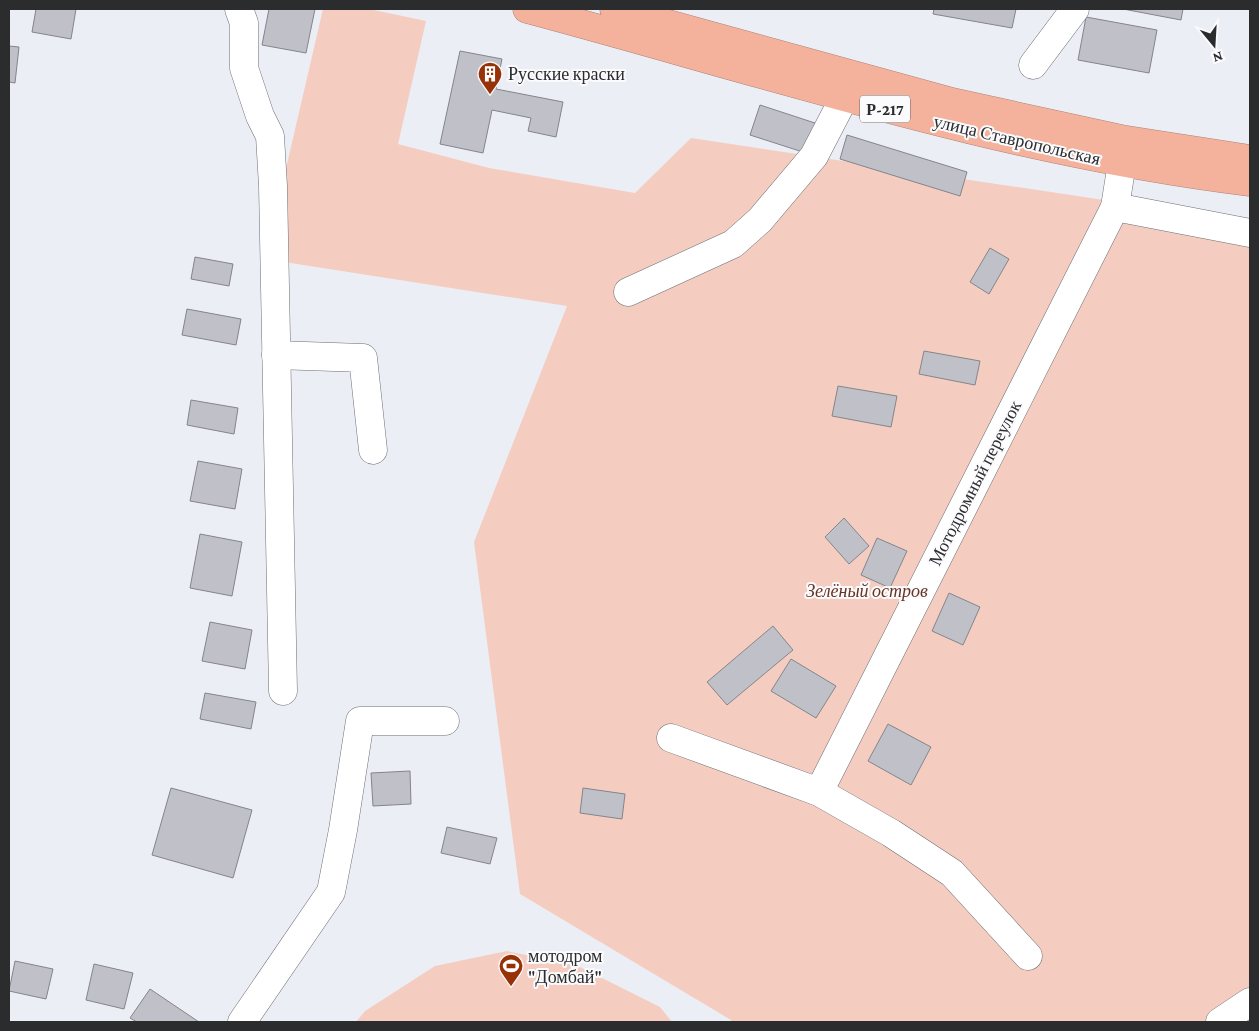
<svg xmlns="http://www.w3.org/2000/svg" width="1259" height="1031" font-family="'Crimson Pro',serif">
	<rect width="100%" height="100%" fill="#eceef5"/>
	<g fill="#f4cdc0">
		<path d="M323 9H369L426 21 398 144 489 168 635 193 691 138 1250 222V1022H731V1020L520 894 474 542 567 306 265 259Z"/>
		<path d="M507 951 578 966 660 1007 672 1022H356L365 1011 435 966Z"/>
	</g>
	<g fill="#c0c1c8" stroke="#84858b">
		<path d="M36 9H76L71 39 32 32Z"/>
		<path d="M269 9H315L306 53 262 45Z"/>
		<path d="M934 9H1016L1012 28 933 14Z"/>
		<path d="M1123 9H1183L1181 20Z"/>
		<path d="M1086 17 1157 30 1149 73 1078 60Z"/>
		<path d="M9 46 19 47 15 83 9 82Z"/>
		<path d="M460 51 502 59 496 89 563 102 556 137 528 131 531 118 492 110 483 153 440 144Z"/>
		<path d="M760 105 818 124 809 154 750 135Z"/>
		<path d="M847 135 967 172 960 196 840 159Z"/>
		<path d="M990 248 1009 259 989 294 970 282Z"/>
		<path d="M195 257 233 264 229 286 191 279Z"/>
		<path d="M187 309 241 319 236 345 182 335Z"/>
		<path d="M924 351 980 361 975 385 919 374Z"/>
		<path d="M838 386 897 396 891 427 832 416Z"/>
		<path d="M191 400 238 408 234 434 187 425Z"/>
		<path d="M198 461 242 469 235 509 190 501Z"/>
		<path d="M844 518 869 546 849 564 825 537Z"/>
		<path d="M200 534 242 542 232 596 190 588Z"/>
		<path d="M877 538 907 551 890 588 861 575Z"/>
		<path d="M949 593 980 607 963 645 932 631Z"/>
		<path d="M210 622 252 630 245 669 202 661Z"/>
		<path d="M773 626 793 650 727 705 707 682Z"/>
		<path d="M791 659 836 686 816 718 771 691Z"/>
		<path d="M205 693 256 702 251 729 200 719Z"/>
		<path d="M888 724 931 747 911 785 868 761Z"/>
		<path d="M410 771 411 804 373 806 371 773Z"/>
		<path d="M171 788 252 810 233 878 152 855Z"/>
		<path d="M583 788 625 794 622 819 580 813Z"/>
		<path d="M447 827 497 838 490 864 441 853Z"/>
		<path d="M15 961 53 969 46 999 9 991Z"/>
		<path d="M94 964 133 973 124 1009 86 1000Z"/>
		<path d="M150 989 199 1022H137L130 1018Z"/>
	</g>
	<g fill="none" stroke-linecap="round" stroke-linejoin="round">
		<defs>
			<g id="minor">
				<path d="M239 9 244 23V68L260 116 270 136 273 186 283 691"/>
				<path d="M1033 65 1075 9"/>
				<path d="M1122 163 1115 207 1250 233"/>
				<path d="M628 292 733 244 760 220 814 156 844 98"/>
				<path d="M276 355 363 358 373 450"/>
				<path d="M671 738 819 792 1115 207"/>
				<path d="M819 792 891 833 952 873 1028 956"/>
				<path d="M242 1022 331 892 343 830 360 721H445"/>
				<path d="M1220 1022 1250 1002"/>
			</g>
			<g id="highway">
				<path d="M527 9C766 73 1003 152 1250 182"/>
				<path d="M614 9 952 102 1121 139 1250 159"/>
			</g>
		</defs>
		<use href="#minor" stroke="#6d6e74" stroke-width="29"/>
		<use href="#highway" stroke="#ae8376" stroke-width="29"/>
		<use href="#minor" stroke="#fff" stroke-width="28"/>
		<use href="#highway" stroke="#f4b29d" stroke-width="28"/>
	</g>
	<defs>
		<symbol id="building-pin" viewBox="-11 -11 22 30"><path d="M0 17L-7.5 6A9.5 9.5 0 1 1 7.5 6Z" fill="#973106" stroke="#fbfbfe"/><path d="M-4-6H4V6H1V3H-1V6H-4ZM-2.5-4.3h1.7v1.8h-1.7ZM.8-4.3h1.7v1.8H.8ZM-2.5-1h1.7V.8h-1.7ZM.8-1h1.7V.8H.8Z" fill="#fff"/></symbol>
		<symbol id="stadium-pin" viewBox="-11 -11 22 30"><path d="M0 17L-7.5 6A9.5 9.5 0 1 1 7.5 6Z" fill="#973106" stroke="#fbfbfe"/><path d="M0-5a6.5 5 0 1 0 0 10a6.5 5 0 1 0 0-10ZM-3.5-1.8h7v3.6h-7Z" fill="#fff"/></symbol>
	</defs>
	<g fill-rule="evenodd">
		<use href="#building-pin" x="476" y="60" width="28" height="38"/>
		<use href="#stadium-pin" x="497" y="952" width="28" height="38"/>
	</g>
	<g text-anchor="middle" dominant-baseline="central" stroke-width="4" stroke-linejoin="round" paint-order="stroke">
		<rect fill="#fbfbfe" stroke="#696a6c" stroke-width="1" x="860" y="95.5" width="50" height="27" rx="4"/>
		<g font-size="16" font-weight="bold" fill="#2b2c2e">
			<text x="885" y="109">Р-217</text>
		</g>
		<g font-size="18" fill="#2b2c2e" stroke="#fbfbfe" text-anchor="start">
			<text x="508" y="74">Русские краски</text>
			<text x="528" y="956">мотодром<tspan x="528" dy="21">"Домбай"</tspan></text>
		</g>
		<g font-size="18" fill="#2b2c2e" stroke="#fbfbfe">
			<text transform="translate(1017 140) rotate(13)">улица Ставропольская</text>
			<text transform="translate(975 483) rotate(-63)">Мотодромный переулок</text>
		</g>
		<g font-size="18" font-style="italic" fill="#683422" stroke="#fbfbfe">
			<text x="867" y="591">Зелёный остров</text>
		</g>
	</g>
	<rect width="1259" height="1031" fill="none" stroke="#2b2c2e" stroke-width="20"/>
	<g transform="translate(1214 45) rotate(162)" stroke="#fbfbfe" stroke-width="4" paint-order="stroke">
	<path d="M0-4L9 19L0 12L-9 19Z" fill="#2b2c2e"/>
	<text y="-8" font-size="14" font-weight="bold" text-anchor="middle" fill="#2b2c2e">N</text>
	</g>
</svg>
